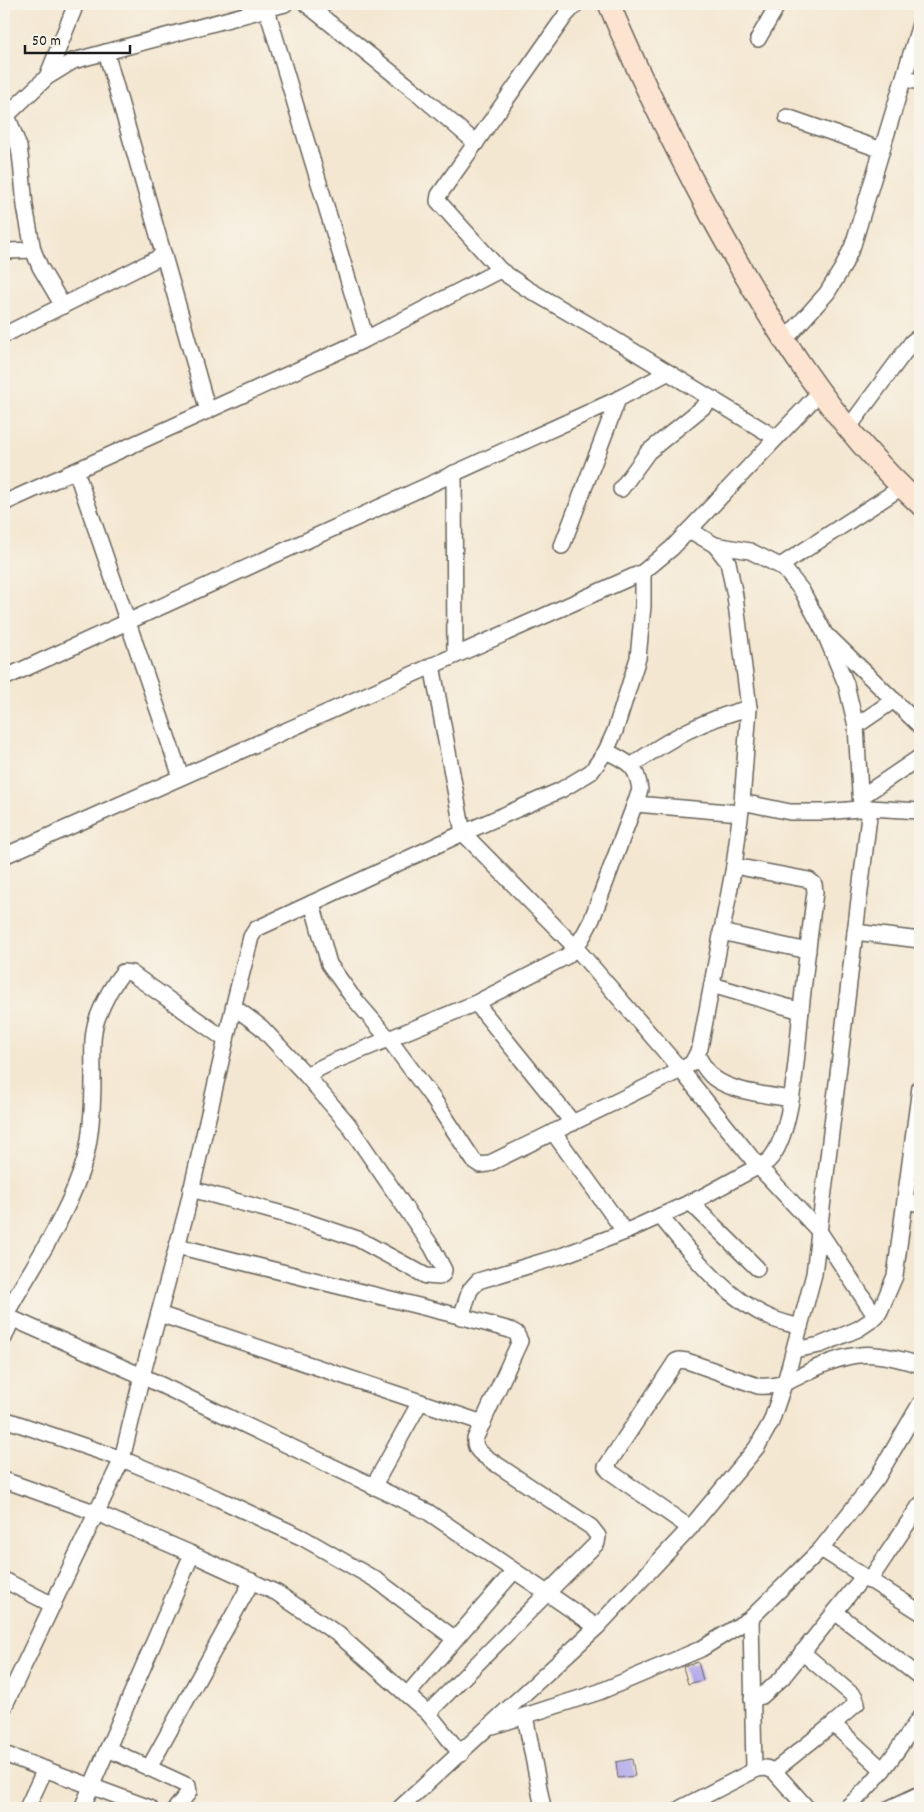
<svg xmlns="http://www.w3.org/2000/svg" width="924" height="1812" font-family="Dekko,sans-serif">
	<rect width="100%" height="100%" fill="#f7f3e8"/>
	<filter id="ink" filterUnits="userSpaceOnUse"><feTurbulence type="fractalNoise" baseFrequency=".02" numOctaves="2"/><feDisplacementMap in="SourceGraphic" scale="10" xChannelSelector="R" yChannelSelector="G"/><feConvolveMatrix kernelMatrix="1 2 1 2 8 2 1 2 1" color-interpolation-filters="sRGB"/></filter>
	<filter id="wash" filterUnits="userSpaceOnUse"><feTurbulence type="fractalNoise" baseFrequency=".0096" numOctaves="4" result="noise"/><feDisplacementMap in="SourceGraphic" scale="20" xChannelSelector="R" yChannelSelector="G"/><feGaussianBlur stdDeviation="1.12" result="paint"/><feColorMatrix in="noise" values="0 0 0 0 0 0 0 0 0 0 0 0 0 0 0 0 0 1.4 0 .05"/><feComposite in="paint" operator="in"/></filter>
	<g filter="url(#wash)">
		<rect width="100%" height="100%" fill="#f4e7d1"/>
		<g id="blocks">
			<g fill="#aba0eb">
				<path d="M698 1662 703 1680 688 1684 683 1667Z"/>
				<path d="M632 1759 635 1776 618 1778 616 1762Z"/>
			</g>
		</g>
	</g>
	<g filter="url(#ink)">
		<use href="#blocks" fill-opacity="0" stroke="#68635b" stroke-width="1"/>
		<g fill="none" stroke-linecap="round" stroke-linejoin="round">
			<defs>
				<g id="minor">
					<path d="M306 4 421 96 476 143"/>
					<path d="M576 4 565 16 439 195 438 201 500 270 526 288 612 338 776 438"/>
					<path d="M267 10 366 339"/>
					<path d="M758 39 778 4"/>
					<path d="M106 52 208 411"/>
					<path d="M47 77 76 4"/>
					<path d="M904 79 920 82"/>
					<path d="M7 115 19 147 21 162 25 206 33 250 40 267 63 306"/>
					<path d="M787 117 882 150"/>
					<path d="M4 118 47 77 73 61 285 4"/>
					<path d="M4 249 9 251 33 250"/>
					<path d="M4 335 164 255"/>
					<path d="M784 341 827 293 843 267 853 245 920 24"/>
					<path d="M849 427 912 342 920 336"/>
					<path d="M76 471 181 777"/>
					<path d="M454 473 455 655"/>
					<path d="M621 489 648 452 713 399"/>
					<path d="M4 503 366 339 500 270"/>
					<path d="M689 530 715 545 750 551 780 566 786 571 802 591 825 634 846 684 856 726 861 809"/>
					<path d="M562 546 618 399"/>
					<path d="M780 566 902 487"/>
					<path d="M830 638 920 726"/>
					<path d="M432 665 463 833 576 948 681 1070 758 1166 819 1231 876 1317"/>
					<path d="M4 678 618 399 667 373"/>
					<path d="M856 726 894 700"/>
					<path d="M631 766C670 738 703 720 749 708"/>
					<path d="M861 797 920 757"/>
					<path d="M742 802 790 812H825L870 808 920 811"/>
					<path d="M636 804 740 813"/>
					<path d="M4 856 643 572 672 548 820 392"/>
					<path d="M312 903 329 964 351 995 388 1038 434 1100 474 1161 480 1165 488 1164 681 1070 692 1063 700 1048 734 866 742 802 749 708 735 596 728 562 715 545"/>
					<path d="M721 932 808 951"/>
					<path d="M855 932 920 940"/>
					<path d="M712 985 801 1011"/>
					<path d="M476 1003 573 1123"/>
					<path d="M697 1055C702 1063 706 1072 714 1078 732 1092 768 1095 791 1099"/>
					<path d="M306 1075 330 1063 476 1003 567 956C579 945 585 933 592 919L640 790C637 765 628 762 606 751"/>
					<path d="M553 1132 625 1232"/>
					<path d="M191 1189 290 1216 358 1239 426 1276 439 1277 443 1274 444 1270 432 1247 348 1124 306 1075 261 1027 234 1007"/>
					<path d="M905 1201 920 1204"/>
					<path d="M690 1202 757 1268"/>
					<path d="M660 1216C692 1254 724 1298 771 1318 780 1322 791 1324 800 1327"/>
					<path d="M177 1246 467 1318 510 1330 516 1333 520 1341 475 1439C474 1450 482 1454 490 1460L591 1527 598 1536 597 1543 428 1713"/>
					<path d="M159 1314 483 1423"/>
					<path d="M4 1315 142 1376 428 1512 597 1627"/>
					<path d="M5 1316C33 1265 69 1215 85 1159 92 1133 93 1103 93 1076 93 1057 91 1036 97 1019 103 1003 112 985 123 972L131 973 226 1040"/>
					<path d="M461 1317 470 1290 478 1281 564 1255 625 1232 702 1197 768 1161C794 1136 797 1046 801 1010 805 970 810 931 815 892L814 884 809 880 734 866"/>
					<path d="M4 1338 12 1319"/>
					<path d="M794 1350 820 1345 858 1329 876 1317 880 1311 895 1276 920 1087"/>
					<path d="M4 1419 122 1459 219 1499 303 1538 378 1581 455 1639"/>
					<path d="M4 1480 97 1513 192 1554 277 1593 339 1635 407 1695 428 1713 461 1754"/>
					<path d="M373 1487 420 1402"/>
					<path d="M690 1528 609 1471 606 1467 676 1361 679 1360 687 1361 758 1386C782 1388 795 1378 816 1368 857 1349 878 1352 920 1365"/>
					<path d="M821 1549 920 1612"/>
					<path d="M4 1580 53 1605"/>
					<path d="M869 1581 920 1505"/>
					<path d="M835 1612 920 1677"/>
					<path d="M751 1618 754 1770"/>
					<path d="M407 1695 514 1571"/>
					<path d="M752 1699 762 1696 782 1678 863 1577"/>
					<path d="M4 1707 122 1459 142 1376 186 1213 236 996 251 937 256 929 463 833 561 790 591 772 606 751 615 731 638 658 643 606V572"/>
					<path d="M525 1716 543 1808"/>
					<path d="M833 1724 883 1770"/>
					<path d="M493 1726 599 1692 701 1649 751 1618 821 1549 877 1478 920 1404"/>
					<path d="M108 1749 188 1786 189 1792 176 1808"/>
					<path d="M4 1754 150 1808"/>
					<path d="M149 1768 252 1581"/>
					<path d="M774 1771 833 1724 857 1703 855 1697 802 1652"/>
					<path d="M27 1808 45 1769"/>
					<path d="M82 1808 192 1554"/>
					<path d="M400 1808 597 1627 690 1528 757 1447 771 1422 787 1375 814 1274 870 808"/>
					<path d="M681 1808 757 1769 766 1768 774 1771 807 1808"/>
					<path d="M846 1808C877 1783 898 1749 920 1717"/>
					<path d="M890 1808 920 1794"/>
				</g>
				<path id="secondary" d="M609 4C639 76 674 146 711 215 768 319 831 424 920 504"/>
			</defs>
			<use href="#minor" stroke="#68635b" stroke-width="18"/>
			<use href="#secondary" stroke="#68635b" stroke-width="24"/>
			<use href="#minor" stroke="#fff" stroke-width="15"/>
			<use href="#secondary" stroke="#fde4d1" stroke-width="21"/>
		</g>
	</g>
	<rect width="924" height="1812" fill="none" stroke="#f7f3e8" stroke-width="20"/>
	<path d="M25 45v8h105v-8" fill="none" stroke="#1c1c1c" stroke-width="2.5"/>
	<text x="32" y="45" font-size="15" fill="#1c1c1c" stroke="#f7f3e8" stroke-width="4" paint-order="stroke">50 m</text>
</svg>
